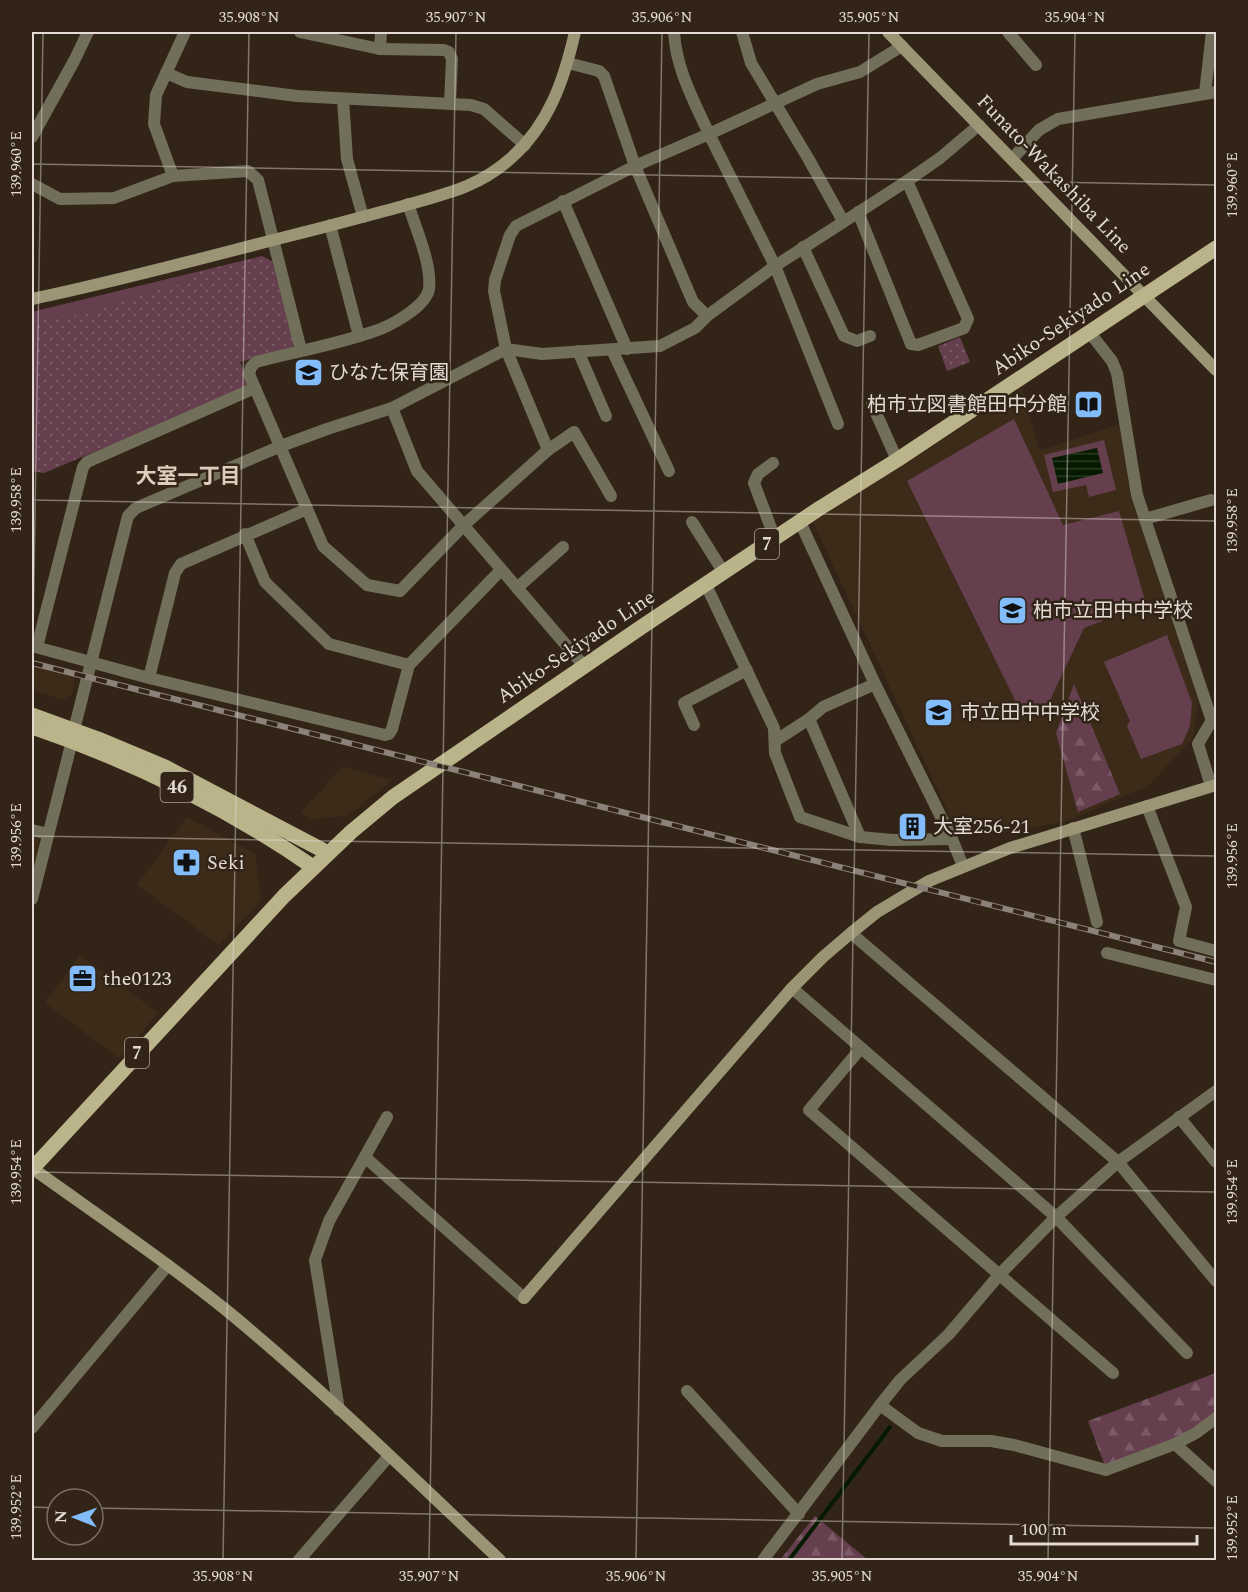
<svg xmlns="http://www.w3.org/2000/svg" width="1248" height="1592" font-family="Spectral,'Noto Sans JP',serif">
	<defs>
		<pattern id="grass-dots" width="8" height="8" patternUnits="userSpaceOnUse" patternTransform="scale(1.5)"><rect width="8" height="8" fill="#653f4e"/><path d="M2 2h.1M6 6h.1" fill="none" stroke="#7b5a67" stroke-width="1.8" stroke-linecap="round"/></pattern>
		<pattern id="forest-firs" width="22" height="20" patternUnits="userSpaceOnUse" patternTransform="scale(1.5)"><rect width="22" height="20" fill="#653f4e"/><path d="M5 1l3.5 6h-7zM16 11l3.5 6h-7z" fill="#7b5a67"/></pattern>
		<pattern id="water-rules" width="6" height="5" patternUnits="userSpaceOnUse" patternTransform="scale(1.5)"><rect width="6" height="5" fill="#061a00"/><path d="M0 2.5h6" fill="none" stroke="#2a3b24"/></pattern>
	</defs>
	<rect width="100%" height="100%" fill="#322518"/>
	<g fill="#3d2b19">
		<path d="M1022 389 1039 451 1120 424 1130 494 1198 699 1193 738 1148 786 1066 821 1008 832 958 833 813 522Z"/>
		<path d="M32 659 71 669 75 677 72 695 63 700 32 690Z"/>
		<path d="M343 767 392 780 347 816 310 819 301 812Z"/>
		<path d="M187 817 255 854 261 900 219 945 137 885Z"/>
		<path d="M32 837 37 838 40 843 32 877Z"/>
		<path d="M80 955 158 1013 119 1058 45 1003Z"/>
	</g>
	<g fill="url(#grass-dots)">
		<path d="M262 256 272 261 294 344 291 349 240 362 248 382 246 388 44 473 32 471V312Z"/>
		<path d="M960 337 970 362 947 371 938 346Z"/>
	</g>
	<g fill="url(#forest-firs)">
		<path d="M1074 684 1120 794 1078 812 1056 733Z"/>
		<path d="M1216 1373V1413L1173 1441 1105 1466 1088 1421Z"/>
		<path d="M815 1516 868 1560H780Z"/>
	</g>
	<g fill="#653f4e">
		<path d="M181 276 187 279 185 283 137 296 88 314 55 316 39 319V322H36L35 319H32V312Z"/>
		<path d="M225 392 227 396 104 449 100 438 105 444Z"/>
		<path d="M1014 419 1063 525 1119 511 1146 604 1084 628 1043 715 1020 710 907 481Z"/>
		<path d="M1104 440 1116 490 1089 497 1086 485 1053 492 1044 455Z"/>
		<path d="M1167 635 1192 703 1190 726 1182 744 1141 759 1127 726 1130 721 1104 662Z"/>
	</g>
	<path fill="url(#water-rules)" d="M1097 448 1103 473 1058 484 1052 458Z"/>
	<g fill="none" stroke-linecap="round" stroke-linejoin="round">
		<path stroke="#061a00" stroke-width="4" d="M789 1560 890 1427"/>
		<g stroke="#716e5a" stroke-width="12">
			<path d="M300 32 380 49 444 50 449 52 452 59 450 103"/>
			<path d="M674 32C676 69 694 101 709 134L817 84 860 72 902 46"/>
			<path d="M742 32 751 63 808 158 843 221"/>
			<path d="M1008 32 1036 65"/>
			<path d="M380 49 381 32"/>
			<path d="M568 63 599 71 604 76 635 166 693 302 707 316"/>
			<path d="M166 73 187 82 297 96 471 105 484 109 525 145"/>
			<path d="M1205 93 1212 32"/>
			<path d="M343 99 347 159 363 217"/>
			<path d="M32 137 74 61 88 32"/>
			<path d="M1012 159 1039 130 1058 119 1216 92"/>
			<path d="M173 176 154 124 156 95 185 32"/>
			<path d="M32 184 60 199 114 198 173 176 248 171 258 180 301 350"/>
			<path d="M563 201 627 349"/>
			<path d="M408 204C416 229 432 264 429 289 426 307 389 327 372 332 334 345 294 352 256 362L251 367 249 374 323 546 367 585 400 591 464 525 548 450 506 349 494 291 495 280 510 235 516 226 635 166 709 134 775 266 838 424"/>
			<path d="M858 212 911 344 918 345 964 328 968 319 907 181"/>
			<path d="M330 225 359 336"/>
			<path d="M803 247 844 336 857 341 870 336"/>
			<path d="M1090 333 1112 361 1117 373 1137 495 1212 721"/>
			<path d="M612 350 669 471"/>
			<path d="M578 351 606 416"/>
			<path d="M872 404 897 460"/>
			<path d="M392 408 417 471 584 666"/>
			<path d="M548 450 574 432 611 496"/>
			<path d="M773 463 758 474 754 483 771 528 773 540"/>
			<path d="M1145 519 1211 500"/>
			<path d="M692 522 724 573"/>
			<path d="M800 522 875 684 952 839 963 866"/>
			<path d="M245 534 265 582 329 644 409 665"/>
			<path d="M706 585 774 728 775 753 800 817 860 837 892 840 952 839"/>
			<path d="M517 588 563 547"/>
			<path d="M32 646 149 678 385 735 389 734 392 729 409 665 501 570"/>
			<path d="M37 647 83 467 87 462 255 388"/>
			<path d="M149 678 175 573 181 564 307 509"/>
			<path d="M809 719 860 837"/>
			<path d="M694 725 684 703 747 670"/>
			<path d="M74 730 128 516 136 508 281 446 327 429 392 408 506 349 542 354 660 346 695 328 707 316 775 266 907 181 940 158 979 125"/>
			<path d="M775 741 809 719 823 707 875 684"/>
			<path d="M1211 786 1198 744 1215 715"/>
			<path d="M1147 806 1186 907 1179 941 1216 951"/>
			<path d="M1073 828 1097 922"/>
			<path d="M32 830 48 834"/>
			<path d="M32 899 72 741"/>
			<path d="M851 933 1118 1162 1216 1281"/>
			<path d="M1107 953 1216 980"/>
			<path d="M792 988 1056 1217 1187 1353"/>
			<path d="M861 1048 809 1110 1113 1373"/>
			<path d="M1179 1117 1216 1162"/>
			<path d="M366 1158 524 1298"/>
			<path d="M687 1391 799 1514"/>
			<path d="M880 1405 900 1380 949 1334 1000 1274 1056 1217 1118 1162 1216 1091"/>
			<path d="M339 1410 315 1260 329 1221 387 1117"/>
			<path d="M32 1428 168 1265"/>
			<path d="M1175 1444 1216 1481"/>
			<path d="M299 1560 389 1456"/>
			<path d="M763 1560 880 1405 918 1433 942 1441H991L1014 1445 1106 1470 1175 1444 1196 1433 1216 1418"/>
		</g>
		<g stroke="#9b9576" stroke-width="12">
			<path d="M888 32 1216 370"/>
			<path d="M32 299C119 281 206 257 293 235 330 226 366 216 403 206 444 194 477 188 510 159 549 125 564 80 575 32"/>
			<path d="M32 1168C99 1216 167 1262 231 1314 324 1391 412 1477 500 1560"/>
			<path d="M524 1298 792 988 823 957 851 933 877 912 929 881 1010 848 1216 785"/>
		</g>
		<g stroke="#bbb48b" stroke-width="15">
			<path d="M32 715 98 739 165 767 328 853"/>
			<path d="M32 727C132 761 226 807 313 867"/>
			<path d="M32 1169 284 896 351 832 393 797 643 626 820 508 897 460 1216 248"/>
		</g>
		<defs>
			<path id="rail" d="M32 663 1216 962"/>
		</defs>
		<use href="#rail" stroke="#8d8279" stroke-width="6"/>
		<use href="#rail" stroke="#322518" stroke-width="4" stroke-dasharray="11" stroke-linecap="butt"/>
	</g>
	<path fill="none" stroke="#e3dad3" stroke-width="1.5" stroke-opacity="0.45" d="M32 164 1216 185M32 500 1216 521M32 696 43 32M32 836 1216 856M32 1172 1216 1192M32 1507 57 1508M93 1508 1216 1528M223 1560 249 32M429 1560 456 32M636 1560 662 32M842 1560 869 32M1048 1560 1075 32"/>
	<defs>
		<symbol id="school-square" viewBox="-11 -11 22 22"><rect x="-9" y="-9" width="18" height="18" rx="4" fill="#82bcfa" stroke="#322518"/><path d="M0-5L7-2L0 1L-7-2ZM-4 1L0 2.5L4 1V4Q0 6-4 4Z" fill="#111"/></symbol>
		<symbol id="library-square" viewBox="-11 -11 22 22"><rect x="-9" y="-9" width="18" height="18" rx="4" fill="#82bcfa" stroke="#322518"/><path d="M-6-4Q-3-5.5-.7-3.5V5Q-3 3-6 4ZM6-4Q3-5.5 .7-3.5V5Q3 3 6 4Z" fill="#111"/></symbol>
		<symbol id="building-square" viewBox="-11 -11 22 22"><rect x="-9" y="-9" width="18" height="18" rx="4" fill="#82bcfa" stroke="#322518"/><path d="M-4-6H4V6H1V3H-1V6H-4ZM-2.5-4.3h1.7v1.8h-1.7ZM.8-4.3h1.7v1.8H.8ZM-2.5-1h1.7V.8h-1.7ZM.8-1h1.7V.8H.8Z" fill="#111"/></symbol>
		<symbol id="pharmacy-square" viewBox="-11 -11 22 22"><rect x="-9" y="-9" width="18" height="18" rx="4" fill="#82bcfa" stroke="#322518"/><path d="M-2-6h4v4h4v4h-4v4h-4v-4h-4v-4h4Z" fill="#111"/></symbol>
		<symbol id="office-square" viewBox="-11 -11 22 22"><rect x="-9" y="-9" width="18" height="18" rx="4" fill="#82bcfa" stroke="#322518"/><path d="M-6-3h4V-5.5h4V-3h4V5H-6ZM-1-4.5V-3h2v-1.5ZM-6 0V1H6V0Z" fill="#111"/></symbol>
	</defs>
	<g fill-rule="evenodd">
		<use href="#school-square" x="292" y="356" width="33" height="33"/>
		<use href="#library-square" x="1072" y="388" width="33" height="33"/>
		<use href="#school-square" x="996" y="594" width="33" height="33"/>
		<use href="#school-square" x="922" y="696" width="33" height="33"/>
		<use href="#building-square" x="896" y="810" width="33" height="33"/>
		<use href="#pharmacy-square" x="170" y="846" width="33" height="33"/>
		<use href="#office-square" x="66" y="962" width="33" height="33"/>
	</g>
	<g text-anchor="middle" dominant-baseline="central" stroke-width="5" stroke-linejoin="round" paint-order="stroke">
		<g fill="#322518" stroke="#aea49b" stroke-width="1.5">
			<rect x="755" y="529" width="24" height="30" rx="4.5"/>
			<rect x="160.5" y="772" width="33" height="30" rx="4.5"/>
			<rect x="125" y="1038" width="24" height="30" rx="4.5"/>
		</g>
		<g font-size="18" font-weight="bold" fill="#e3dad3">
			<text x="767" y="544">7</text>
			<text x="177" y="787">46</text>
			<text x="137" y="1053">7</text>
		</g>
		<g font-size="20" fill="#e3dad3" stroke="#322518">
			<text transform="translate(1054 174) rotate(46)">Funato-Wakashiba Line</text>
			<text transform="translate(1071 319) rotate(-34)">Abiko-Sekiyado Line</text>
			<text transform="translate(576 647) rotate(-34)">Abiko-Sekiyado Line</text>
		</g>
		<g font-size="20" fill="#e3dad3" stroke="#322518" text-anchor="start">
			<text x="329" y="373">ひなた保育園</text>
			<text x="1067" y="405" text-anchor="end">柏市立図書館田中分館</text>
			<text x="1033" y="611">柏市立田中中学校</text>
			<text x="960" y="713">市立田中中学校</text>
			<text x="933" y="827">大室256-21</text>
			<text x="207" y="863">Seki</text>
			<text x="103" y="979">the0123</text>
		</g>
		<g font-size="21" font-weight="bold" fill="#deccbd" stroke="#322518">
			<text x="188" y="477">大室一丁目</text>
		</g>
	</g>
	<rect width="1248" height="1592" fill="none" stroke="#322518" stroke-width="66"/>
	<g transform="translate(75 1517) rotate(271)"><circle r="28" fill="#322518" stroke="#796d63" stroke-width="1.5"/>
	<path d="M0-4.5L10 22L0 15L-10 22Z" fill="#82bcfa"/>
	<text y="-9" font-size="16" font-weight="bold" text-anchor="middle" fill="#e3dad3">N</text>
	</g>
	<path d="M1011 1535v9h186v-9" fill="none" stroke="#e3dad3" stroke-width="3"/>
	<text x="1020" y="1535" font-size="18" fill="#e3dad3" stroke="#322518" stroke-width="4.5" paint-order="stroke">100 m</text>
	<rect x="33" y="33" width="1182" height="1526" fill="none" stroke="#e3dad3" stroke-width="2"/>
	<g font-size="15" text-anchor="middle" fill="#e3dad3">
		<text x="249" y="22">35.908°N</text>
		<text x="456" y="22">35.907°N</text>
		<text x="662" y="22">35.906°N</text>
		<text x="869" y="22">35.905°N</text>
		<text x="1075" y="22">35.904°N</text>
		<text transform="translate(16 164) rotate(-90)" y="5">139.960°E</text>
		<text transform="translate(1232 185) rotate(-90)" y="5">139.960°E</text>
		<text transform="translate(16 500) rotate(-90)" y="5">139.958°E</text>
		<text transform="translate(1232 521) rotate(-90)" y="5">139.958°E</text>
		<text transform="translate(16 836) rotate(-90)" y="5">139.956°E</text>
		<text transform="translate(1232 856) rotate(-90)" y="5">139.956°E</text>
		<text transform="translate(16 1172) rotate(-90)" y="5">139.954°E</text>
		<text transform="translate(1232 1192) rotate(-90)" y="5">139.954°E</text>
		<text transform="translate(16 1507) rotate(-90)" y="5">139.952°E</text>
		<text transform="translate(1232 1528) rotate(-90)" y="5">139.952°E</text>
		<text x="223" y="1581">35.908°N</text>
		<text x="429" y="1581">35.907°N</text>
		<text x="636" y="1581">35.906°N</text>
		<text x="842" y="1581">35.905°N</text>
		<text x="1048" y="1581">35.904°N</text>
	</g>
</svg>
